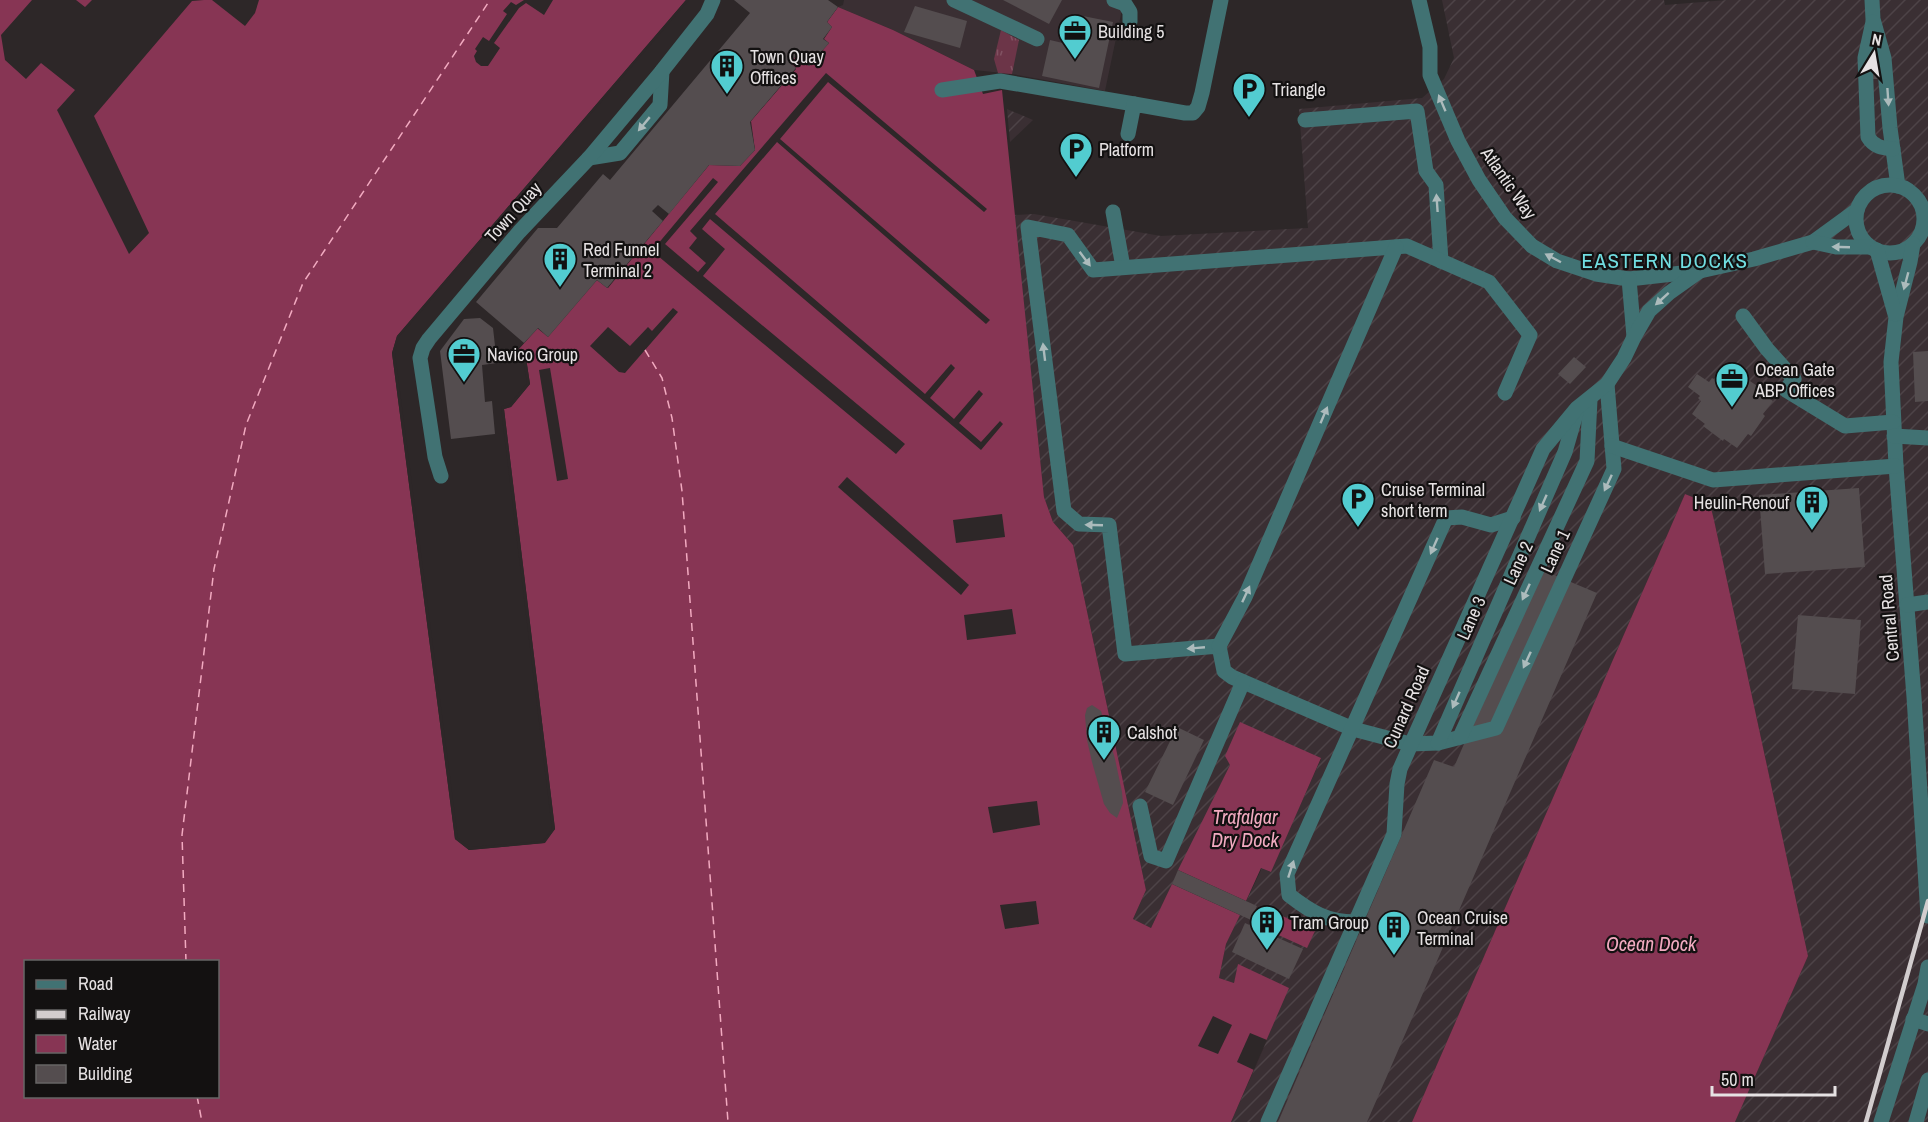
<svg xmlns="http://www.w3.org/2000/svg" width="1928" height="1122" font-family="'Archivo Narrow',sans-serif">
	<defs>
		<pattern id="industrial-furrows" width="10" height="10" patternUnits="userSpaceOnUse" patternTransform="scale(1.5)"><rect width="10" height="10" fill="#3a2f33"/><path d="M-1 1l2-2M0 10L10 0M9 11l2-2" fill="none" stroke="#4d4347"/></pattern>
		<pattern id="park-tufts" width="24" height="20" patternUnits="userSpaceOnUse" patternTransform="scale(1.5)"><rect width="24" height="20" fill="#6c3548"/><path d="M3 7l-1-3M5 7V3M7 7l1-3M15 17l-1-3M17 17v-4M19 17l1-3" fill="none" stroke="#815262"/></pattern>
	</defs>
	<rect width="100%" height="100%" fill="#2d2728"/>
	<path fill="#3a2f33" d="M844 0H1124L1105 91 1012 74 974 70 893 30 838 7 843 5Z"/>
	<g fill="url(#industrial-furrows)">
		<path d="M1442 0H1664L1665 5 1727 0H1928V1122H1735L1808 956 1714 520 1709 504 1685 494 1412 1122H1231L1254 1070 1239 965 1234 983 1219 978 1226 944 1262 868 1270 872 1321 759 1226 756 1230 765 1151 928 1133 919 1146 890 1073 545 1053 522 1044 497 1014 215 1034 214 1161 236 1308 228 1299 109 1422 98 1444 79 1454 58Z"/>
		<path d="M1007 109 1033 120 1010 142Z"/>
	</g>
	<path fill="url(#park-tufts)" d="M1001 30 1019 40 1012 74 998 73 994 59Z"/>
	<g fill="#873554" fill-rule="evenodd">
		<path d="M0 0H686L397 336 392 353 455 839 469 850 544 843 555 829 504 409 511 407 530 384 526 358 517 351 538 328 597 280 608 288 709 165 755 150 750 122 796 69 790 63 796 56 828 43 823 39 827 22 838 7 893 30 974 70 983 94 1002 90 1044 497 1053 522 1073 545 1146 890 1133 919 1151 928 1172 884 1240 915 1226 944 1219 978 1234 983 1238 964 1289 988 1231 1122H0ZM26 962H218V1096H26Z"/>
		<path d="M1685 494 1710 504 1714 520 1808 956 1735 1122H1412Z"/>
		<path d="M1240 722 1321 758 1271 872 1261 868 1246 901 1178 870 1230 765 1225 756Z"/>
		<path d="M1263 907 1315 931 1307 948 1256 925Z"/>
	</g>
	<g fill="#2d2728">
		<path d="M32 0H76L85 7 92 0H204L192 1 94 116 149 233 129 254 57 110 75 90 41 63 26 79 5 60 1 35Z"/>
		<path d="M212 0H259L255 13 245 26Z"/>
		<path d="M524 0H553L544 15 526 3 519 8 494 43 500 48 488 66H481L476 62 474 56 477 51 475 49 483 37 489 41 507 14 503 11 511 2 516 5Z"/>
		<path d="M686 0H689L399 337 395 353 458 838 470 847 543 841 552 829 501 409 502 406 509 405 527 383 523 360 515 353 514 350 536 325 548 333 595 277H598L607 284 707 163H739L751 149 748 120 792 69 787 63 794 53H798L808 62 824 44 820 38 828 27 824 21 835 5 838 7 827 22 832 27 824 39 829 43 809 66 796 56 790 63 796 68 751 121 755 150 740 166 709 165 607 288 597 280 548 337 537 328 517 351 526 358 530 384 511 407 504 409 555 829 545 843 469 850 455 839 392 353 397 336Z"/>
		<path d="M826 73 987 209 984 212 828 82 780 139 990 320 986 324 777 142 715 214 925 394 951 364 955 368 930 398 954 419 979 390 983 394 959 423 981 442 1000 421 1003 424 981 450 710 219 702 229 725 249 703 276 905 444 896 454 652 251 713 178 718 182 665 244 698 272 706 263 689 248 697 238 690 231Z"/>
		<path d="M673 308 678 312 625 373 619 372 590 346 608 327 630 346 648 327 652 331Z"/>
		<path d="M550 368 568 479 557 481 539 370Z"/>
		<path d="M847 477 969 585 961 595 838 487Z"/>
		<path d="M1002 514 1005 537 956 543 953 520Z"/>
		<path d="M1012 609 1016 634 967 640 964 615Z"/>
		<path d="M1037 801 1040 825 993 833 988 807Z"/>
		<path d="M1036 901 1039 924 1005 929 1000 905Z"/>
		<path d="M1213 1016 1232 1025 1218 1054 1198 1046Z"/>
		<path d="M1250 1033 1267 1040 1254 1070 1237 1062Z"/>
	</g>
	<g fill="none" stroke-linecap="round" stroke-linejoin="round">
		<g stroke="#f2aac0" stroke-width="1.5" stroke-dasharray="8 6" stroke-linecap="butt">
			<path d="M645 350 662 378 672 418 682 491 728 1122"/>
			<path d="M186 962 182 835 214 569 246 425 303 283 490 0"/>
			<path d="M197 1096 202 1122"/>
		</g>
	</g>
	<g fill="#544d4f">
		<path d="M734 0H828L838 7 827 22 832 27 823 39 829 43 809 66 796 56 790 63 796 68 750 122 755 150 740 166 709 165 669 214 658 205 652 211 663 221 607 288 597 280 548 337 538 328 524 343 476 302 538 228H557L603 174 610 180 750 13Z"/>
		<path d="M1003 0H1062L1049 24Z"/>
		<path d="M915 6 967 21 960 48 904 32Z"/>
		<path d="M1073 14 1113 22 1099 88 1042 76 1050 40 1067 44Z"/>
		<path d="M1871 59H1878L1879 79H1872Z"/>
		<path d="M480 318 493 328 497 363 482 365 485 402 492 401 495 434 451 439 440 351 464 319Z"/>
		<path d="M1928 351V401L1915 402 1913 352Z"/>
		<path d="M1574 357 1586 367 1570 384 1558 374Z"/>
		<path d="M1724 366 1738 377 1740 374 1760 388 1759 391 1773 401 1763 414 1765 416 1751 436 1748 434 1737 448 1724 439 1723 441 1703 426 1705 424 1692 414 1701 401 1698 398 1700 396 1688 387 1697 374 1709 382 1712 378 1714 379Z"/>
		<path d="M1859 488 1865 567 1765 574 1759 495Z"/>
		<path d="M1540 569 1597 593 1367 1122H1278L1434 760 1454 767Z"/>
		<path d="M1798 615 1861 620 1855 694 1792 689Z"/>
		<path d="M1092 705 1101 711 1115 759 1122 792 1123 803 1117 818 1110 813 1104 804 1092 762 1087 740 1085 715 1087 708Z"/>
		<path d="M1177 727 1204 740 1173 805 1145 792Z"/>
		<path d="M1178 870 1257 906 1251 920 1172 884Z"/>
		<path d="M1245 923 1303 949 1289 979 1232 952Z"/>
	</g>
	<g fill="none" stroke-linecap="round" stroke-linejoin="round">
		<g stroke="#417273" stroke-width="15">
			<path d="M954 0 1037 39"/>
			<path d="M1114 0 1125 4 1130 12V22"/>
			<path d="M1419 0 1430 47V75L1458 141 1479 180 1505 218 1532 246 1557 261 1596 274 1629 279 1700 271 1754 259 1813 242 1857 210"/>
			<path d="M1872 0 1873 19 1884 58 1890 128 1898 186"/>
			<path d="M1873 22 1865 58 1868 137C1874 147 1882 148 1893 149"/>
			<path d="M942 90 1000 81 1134 104"/>
			<path d="M1305 120 1417 111 1426 171 1436 185 1441 261"/>
			<path d="M1128 134 1134 104 1185 113H1193L1198 107 1202 93 1221 0"/>
			<path d="M589 158 620 153 660 105 662 71"/>
			<circle cx="1890" cy="219" r="34"/>
			<path d="M1113 212 1123 267"/>
			<path d="M1813 242 1836 247H1870"/>
			<path d="M1913 244 1910 262 1896 317 1891 362 1896 466 1914 697 1928 916"/>
			<path d="M1877 250 1895 314"/>
			<path d="M1629 279 1634 337"/>
			<path d="M1743 316 1767 349 1794 379 1786 390 1845 426 1893 422"/>
			<path d="M1505 393 1530 335 1489 282 1407 246 1093 270 1068 235 1028 227 1064 511 1079 524 1109 525 1125 654 1219 646 1224 671 1232 677 1353 729 1410 744 1438 743 1496 728 1614 469 1607 384"/>
			<path d="M1894 436 1928 438"/>
			<path d="M1612 446 1713 480 1896 466"/>
			<path d="M441 476 435 457 420 358 423 348 429 339 519 232 589 158 662 71 707 14 713 0"/>
			<path d="M1907 605 1928 602"/>
			<path d="M1219 646 1245 597 1396 247"/>
			<path d="M1460 737 1587 461 1590 400"/>
			<path d="M1438 743 1565 452 1576 414"/>
			<path d="M1140 806 1151 856 1166 861 1243 682"/>
			<path d="M1355 922C1327 922 1311 912 1289 895L1287 874 1446 518 1462 517 1491 525 1513 518"/>
			<path d="M1913 1019 1928 1024"/>
			<path d="M1268 1122 1394 834 1397 784 1400 769 1543 449 1577 408 1607 384 1624 358 1634 337 1649 311 1669 293 1700 271"/>
			<path d="M1881 1122 1925 984 1928 967"/>
			<path d="M1916 1122 1928 1080"/>
		</g>
		<path stroke="#d2cdce" stroke-width="4.5" d="M1866 1122 1928 901"/>
	</g>
	<defs><path id="oneway-solid" d="M-6-.8H1V-3.2L6.5 0L1 3.2V.8H-6Z" transform="scale(1.5)"/></defs>
	<g fill="#acbbbc">
		<use href="#oneway-solid" transform="translate(1888 97) rotate(86)"/>
		<use href="#oneway-solid" transform="translate(1442 103) rotate(-113)"/>
		<use href="#oneway-solid" transform="translate(644 124) rotate(130)"/>
		<use href="#oneway-solid" transform="translate(1437 203) rotate(-94)"/>
		<use href="#oneway-solid" transform="translate(1841 247) rotate(-178)"/>
		<use href="#oneway-solid" transform="translate(1553 258) rotate(-152)"/>
		<use href="#oneway-solid" transform="translate(1085 259) rotate(53)"/>
		<use href="#oneway-solid" transform="translate(1906 281) rotate(105)"/>
		<use href="#oneway-solid" transform="translate(1662 299) rotate(138)"/>
		<use href="#oneway-solid" transform="translate(1044 352) rotate(-97)"/>
		<use href="#oneway-solid" transform="translate(1324 415) rotate(-67)"/>
		<use href="#oneway-solid" transform="translate(1608 483) rotate(115)"/>
		<use href="#oneway-solid" transform="translate(1543 503) rotate(114)"/>
		<use href="#oneway-solid" transform="translate(1094 525) rotate(-178)"/>
		<use href="#oneway-solid" transform="translate(1434 546) rotate(114)"/>
		<use href="#oneway-solid" transform="translate(1526 592) rotate(115)"/>
		<use href="#oneway-solid" transform="translate(1246 594) rotate(-65)"/>
		<use href="#oneway-solid" transform="translate(1196 648) rotate(175)"/>
		<use href="#oneway-solid" transform="translate(1527 660) rotate(115)"/>
		<use href="#oneway-solid" transform="translate(1456 700) rotate(114)"/>
		<use href="#oneway-solid" transform="translate(1291 869) rotate(-72)"/>
	</g>
	<defs>
		<symbol id="office-pin" viewBox="-11 -11 22 30"><path d="M0 17L-7.5 6A9.5 9.5 0 1 1 7.5 6Z" fill="#52ccd0" stroke="#131111"/><path d="M-6-3h4V-5.5h4V-3h4V5H-6ZM-1-4.5V-3h2v-1.5ZM-6 0V1H6V0Z" fill="#111"/></symbol>
		<symbol id="building-pin" viewBox="-11 -11 22 30"><path d="M0 17L-7.5 6A9.5 9.5 0 1 1 7.5 6Z" fill="#52ccd0" stroke="#131111"/><path d="M-4-6H4V6H1V3H-1V6H-4ZM-2.5-4.3h1.7v1.8h-1.7ZM.8-4.3h1.7v1.8H.8ZM-2.5-1h1.7V.8h-1.7ZM.8-1h1.7V.8H.8Z" fill="#111"/></symbol>
		<symbol id="parking-pin" viewBox="-11 -11 22 30"><path d="M0 17L-7.5 6A9.5 9.5 0 1 1 7.5 6Z" fill="#52ccd0" stroke="#131111"/><path d="M-3.5-5.5H1a3.5 3.5 0 0 1 0 7H-1V5.5H-3.5ZM-1-3.4V-.6H.8a1.4 1.4 0 0 0 0-2.8Z" fill="#111"/></symbol>
	</defs>
	<g fill-rule="evenodd">
		<use href="#office-pin" x="1056" y="12" width="38" height="52"/>
		<use href="#building-pin" x="708" y="47" width="38" height="52"/>
		<use href="#parking-pin" x="1230" y="70" width="38" height="52"/>
		<use href="#parking-pin" x="1057" y="130" width="38" height="52"/>
		<use href="#building-pin" x="541" y="240" width="38" height="52"/>
		<use href="#office-pin" x="445" y="335" width="38" height="52"/>
		<use href="#office-pin" x="1713" y="360" width="38" height="52"/>
		<use href="#parking-pin" x="1339" y="480" width="38" height="52"/>
		<use href="#building-pin" x="1793" y="483" width="38" height="52"/>
		<use href="#building-pin" x="1085" y="713" width="38" height="52"/>
		<use href="#building-pin" x="1248" y="903" width="38" height="52"/>
		<use href="#building-pin" x="1375" y="908" width="38" height="52"/>
	</g>
	<g text-anchor="middle" dominant-baseline="central" stroke-width="4.5" stroke-linejoin="round" paint-order="stroke">
		<g font-size="18" fill="#e6e2e3" stroke="#131111" text-anchor="start">
			<text x="1098" y="31">Building 5</text>
			<text x="750" y="56">Town Quay<tspan x="750" dy="21">Offices</tspan></text>
			<text x="1272" y="89">Triangle</text>
			<text x="1099" y="149">Platform</text>
			<text x="583" y="249">Red Funnel<tspan x="583" dy="21">Terminal 2</tspan></text>
			<text x="487" y="354">Navico Group</text>
			<text x="1755" y="369">Ocean Gate<tspan x="1755" dy="21">ABP Offices</tspan></text>
			<text x="1381" y="489">Cruise Terminal<tspan x="1381" dy="21">short term</tspan></text>
			<text x="1789" y="502" text-anchor="end">Heulin-Renouf</text>
			<text x="1127" y="732">Calshot</text>
			<text x="1417" y="917">Ocean Cruise<tspan x="1417" dy="21">Terminal</tspan></text>
			<text x="1290" y="922">Tram Group</text>
		</g>
		<g font-size="18" fill="#e6e2e3" stroke="#131111">
			<text transform="translate(1509 183) rotate(55)">Atlantic Way</text>
			<text transform="translate(513 212) rotate(-48)">Town Quay</text>
			<text transform="translate(1555 551) rotate(-65)">Lane 1</text>
			<text transform="translate(1518 563) rotate(-65)">Lane 2</text>
			<text transform="translate(1471 618) rotate(-66)">Lane 3</text>
			<text transform="translate(1889 618) rotate(-95)">Central Road</text>
			<text transform="translate(1406 707) rotate(-66)">Cunard Road</text>
		</g>
		<g font-size="20" font-style="italic" fill="#f2aac0" stroke="#131111">
			<text x="1245" y="816">Trafalgar<tspan x="1245" dy="23">Dry Dock</tspan></text>
			<text x="1651" y="943">Ocean Dock</text>
		</g>
		<g font-size="21" letter-spacing="1.5" fill="#71dee1" stroke="#131111">
			<text x="1665" y="260">EASTERN DOCKS</text>
		</g>
	</g>
	<rect x="24" y="960" width="195" height="138" fill="#131111" stroke="#676565" stroke-width="1.5"/>
	<rect x="36" y="980" width="30" height="9" fill="#417273" stroke="#676565" stroke-width="1.5"/>
	<text x="78" y="990" font-size="18" fill="#e6e2e3">Road</text>
	<rect x="36" y="1010" width="30" height="9" fill="#d2cdce" stroke="#676565" stroke-width="1.5"/>
	<text x="78" y="1020" font-size="18" fill="#e6e2e3">Railway</text>
	<rect x="36" y="1035" width="30" height="18" fill="#873554" stroke="#676565" stroke-width="1.5"/>
	<text x="78" y="1050" font-size="18" fill="#e6e2e3">Water</text>
	<rect x="36" y="1065" width="30" height="18" fill="#544d4f" stroke="#676565" stroke-width="1.5"/>
	<text x="78" y="1080" font-size="18" fill="#e6e2e3">Building</text>
	<g transform="translate(1874 54) rotate(11)" stroke="#131111" stroke-width="4.5" paint-order="stroke">
	<path d="M0-4.5L10 22L0 15L-10 22Z" fill="#e6e2e3"/>
	<text y="-9" font-size="16" font-weight="bold" text-anchor="middle" fill="#e6e2e3">N</text>
	</g>
	<path d="M1712 1086v9h123v-9" fill="none" stroke="#e6e2e3" stroke-width="3"/>
	<text x="1721" y="1086" font-size="18" fill="#e6e2e3" stroke="#131111" stroke-width="4.5" paint-order="stroke">50 m</text>
</svg>
